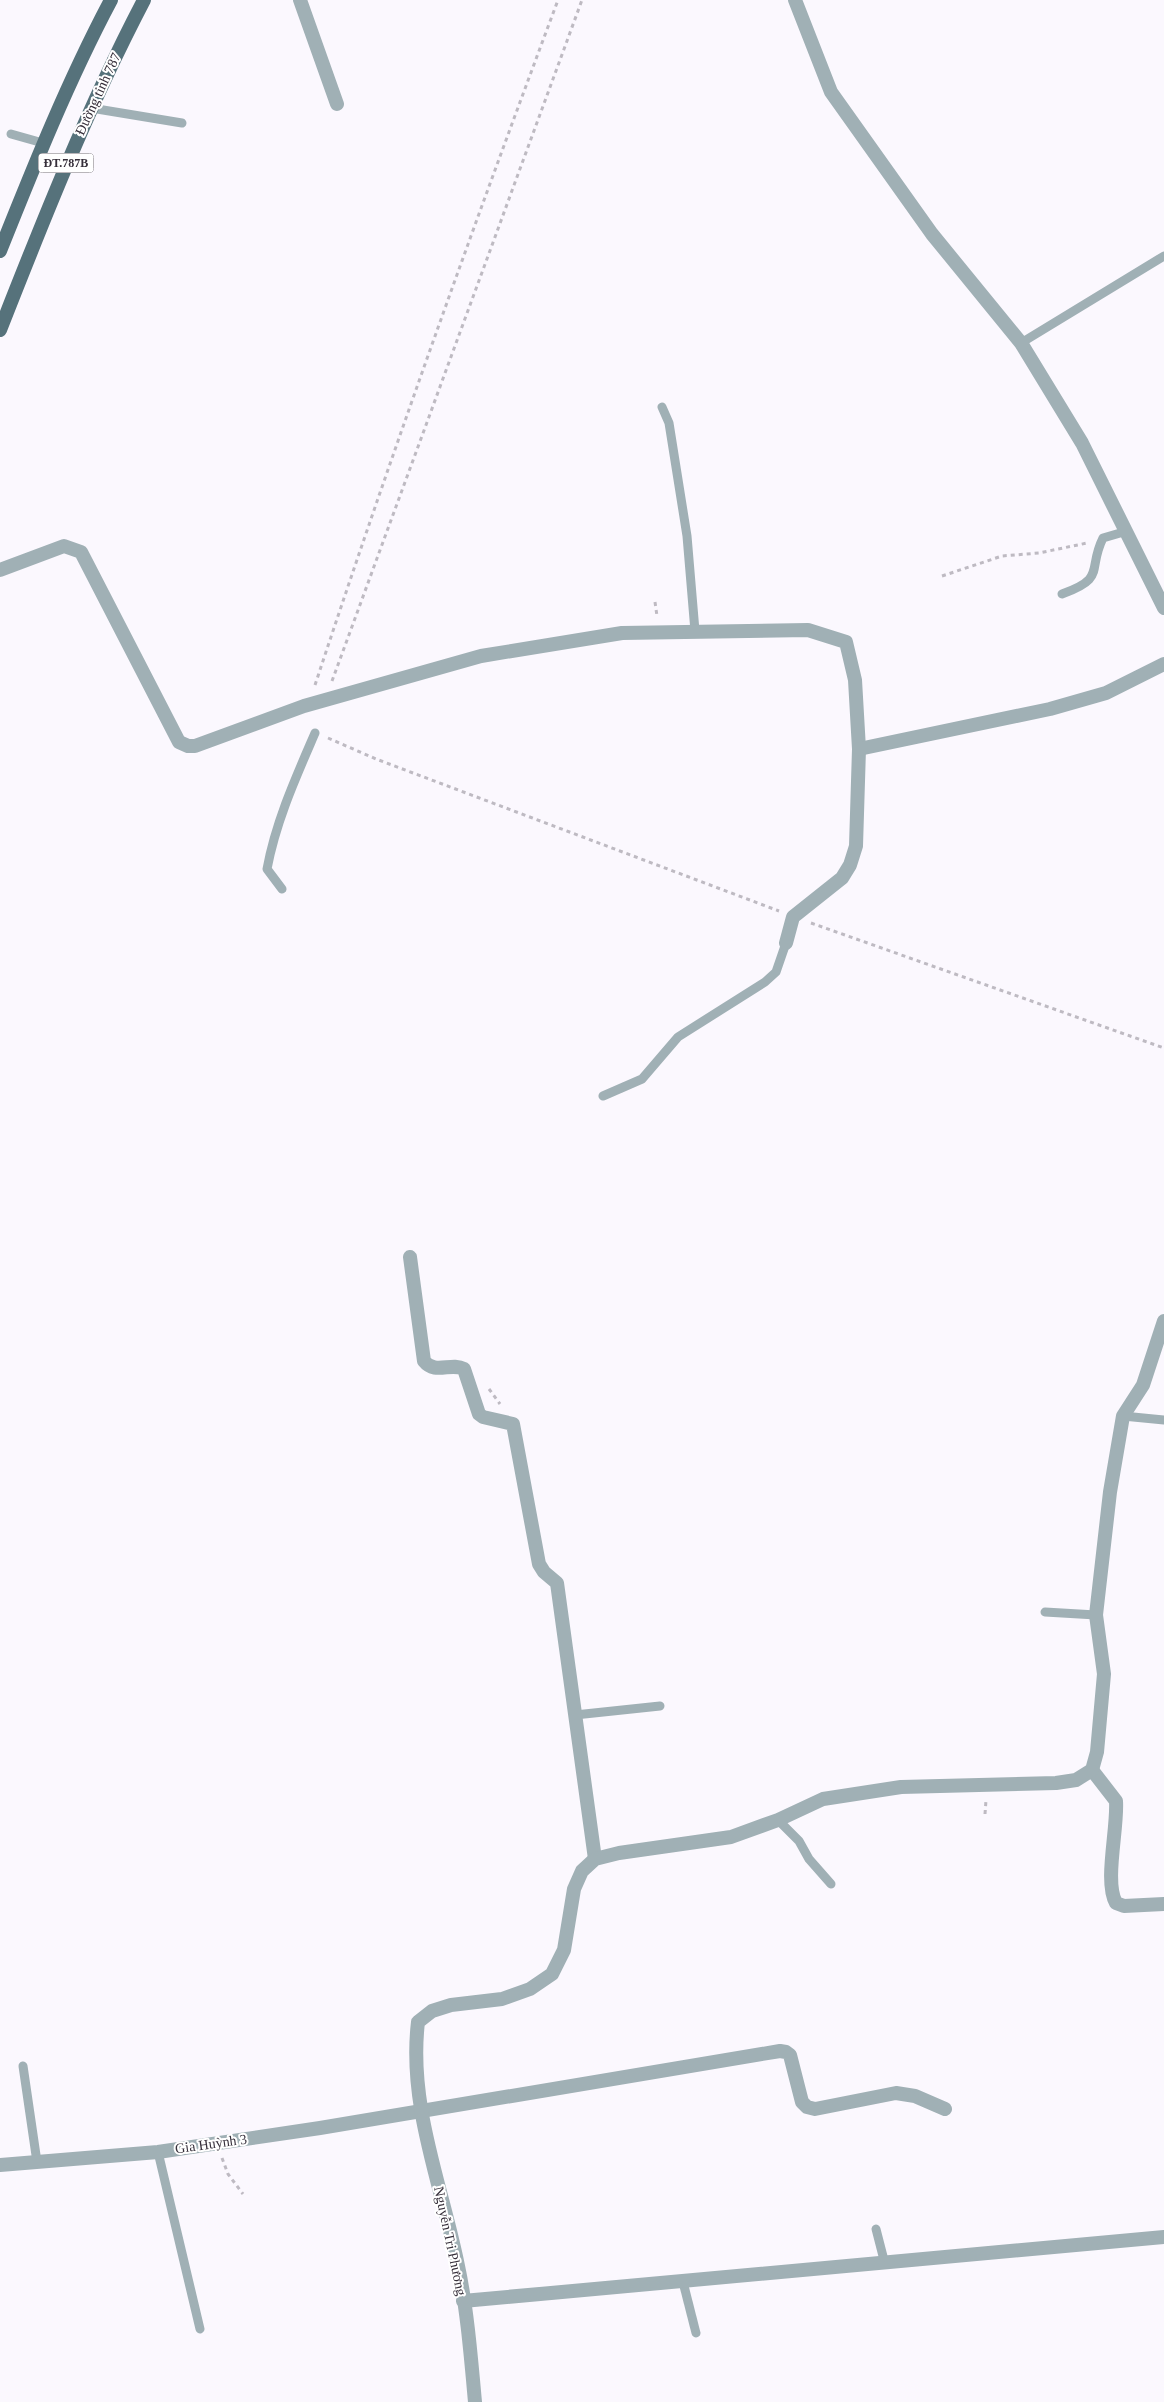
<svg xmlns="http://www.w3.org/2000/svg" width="1164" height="2402" font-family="Georgia,serif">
	<rect width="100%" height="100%" fill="#fbf8fe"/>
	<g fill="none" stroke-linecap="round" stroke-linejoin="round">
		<g stroke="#bebac2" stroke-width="3" stroke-dasharray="4 4" stroke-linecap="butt">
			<path d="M942 576 1002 556 1039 553 1087 543"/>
			<path d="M655 602 657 616"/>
			<path d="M332 681 582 0"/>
			<path d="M315 685C391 455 473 227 558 0"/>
			<path d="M328 738 376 759 779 911"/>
			<path d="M811 923 1164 1048"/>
			<path d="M489 1389 500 1404"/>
			<path d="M985 1814 986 1800"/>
			<path d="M222 2158 228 2174 243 2194"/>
		</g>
		<g stroke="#a0b0b5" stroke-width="9">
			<path d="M91 108 182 123"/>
			<path d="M11 134 43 143"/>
			<path d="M1021 343 1164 256"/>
			<path d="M662 407 669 423 687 536 695 631"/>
			<path d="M1062 594C1107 578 1087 570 1103 538L1127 531"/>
			<path d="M282 889 267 869C276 821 296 777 315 733"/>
			<path d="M603 1096 642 1079 678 1037 765 982 776 972 786 943"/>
			<path d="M1123 1416 1164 1420"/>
			<path d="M1045 1612 1096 1615"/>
			<path d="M575 1715 660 1706"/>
			<path d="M778 1820 799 1841 809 1859 831 1884"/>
			<path d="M23 2066 37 2162"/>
			<path d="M158 2152 200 2329"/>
			<path d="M876 2229 885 2264"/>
			<path d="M683 2282 696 2333"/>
		</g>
		<g stroke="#a0b0b5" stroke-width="14">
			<path d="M300 0 337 104"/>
			<path d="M795 0 831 92 932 234 1021 343 1082 443 1164 608"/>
			<path d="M0 570 64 546 81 552 179 742 188 746H195L304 706 481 656 622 633 808 630 846 642 855 680 859 749 856 846 850 865 842 878 793 917 786 943"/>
			<path d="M859 749 1050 709 1106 693 1164 664"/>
			<path d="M410 1257 424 1361C435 1375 451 1362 464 1369L479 1414 483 1417 513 1424 539 1564 544 1572 557 1583 595 1859"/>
			<path d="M1092 1770 1116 1801C1118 1828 1104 1882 1116 1903L1124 1906 1164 1904"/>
			<path d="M0 2165 158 2152 320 2128 780 2051 786 2052 790 2055 802 2102 807 2107 815 2109 896 2093 915 2096 945 2109"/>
			<path d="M463 2301 1164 2237"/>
			<path d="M475 2402C471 2358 467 2308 458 2266 442 2185 408 2106 418 2022L432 2011 451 2005 502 1999 530 1989 552 1974 564 1950 574 1889 582 1871 595 1859 619 1853 731 1837 778 1820 823 1799 901 1787 1056 1783 1076 1780 1092 1770 1097 1752 1104 1674 1096 1615 1110 1492 1123 1416 1143 1385 1164 1321"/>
		</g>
		<g stroke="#56727b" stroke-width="14">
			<path d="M0 251C34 166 68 81 111 0"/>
			<path d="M0 330C44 218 88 107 144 0"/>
		</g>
	</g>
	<g text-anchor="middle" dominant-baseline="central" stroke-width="4" stroke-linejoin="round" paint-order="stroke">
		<rect fill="#fff" stroke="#726d75" stroke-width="1" x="38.5" y="153.5" width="55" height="19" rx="4"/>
		<g font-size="12" font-weight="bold" fill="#362f3a">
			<text x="66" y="163">ĐT.787B</text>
		</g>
		<g font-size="14" fill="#362f3a" stroke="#fff">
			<text transform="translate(98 94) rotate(-65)">Đường tỉnh 787</text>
			<text transform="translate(211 2144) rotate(-8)">Gia Huỳnh 3</text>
			<text transform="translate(450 2241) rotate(78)">Nguyễn Tri Phương</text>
		</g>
	</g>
</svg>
